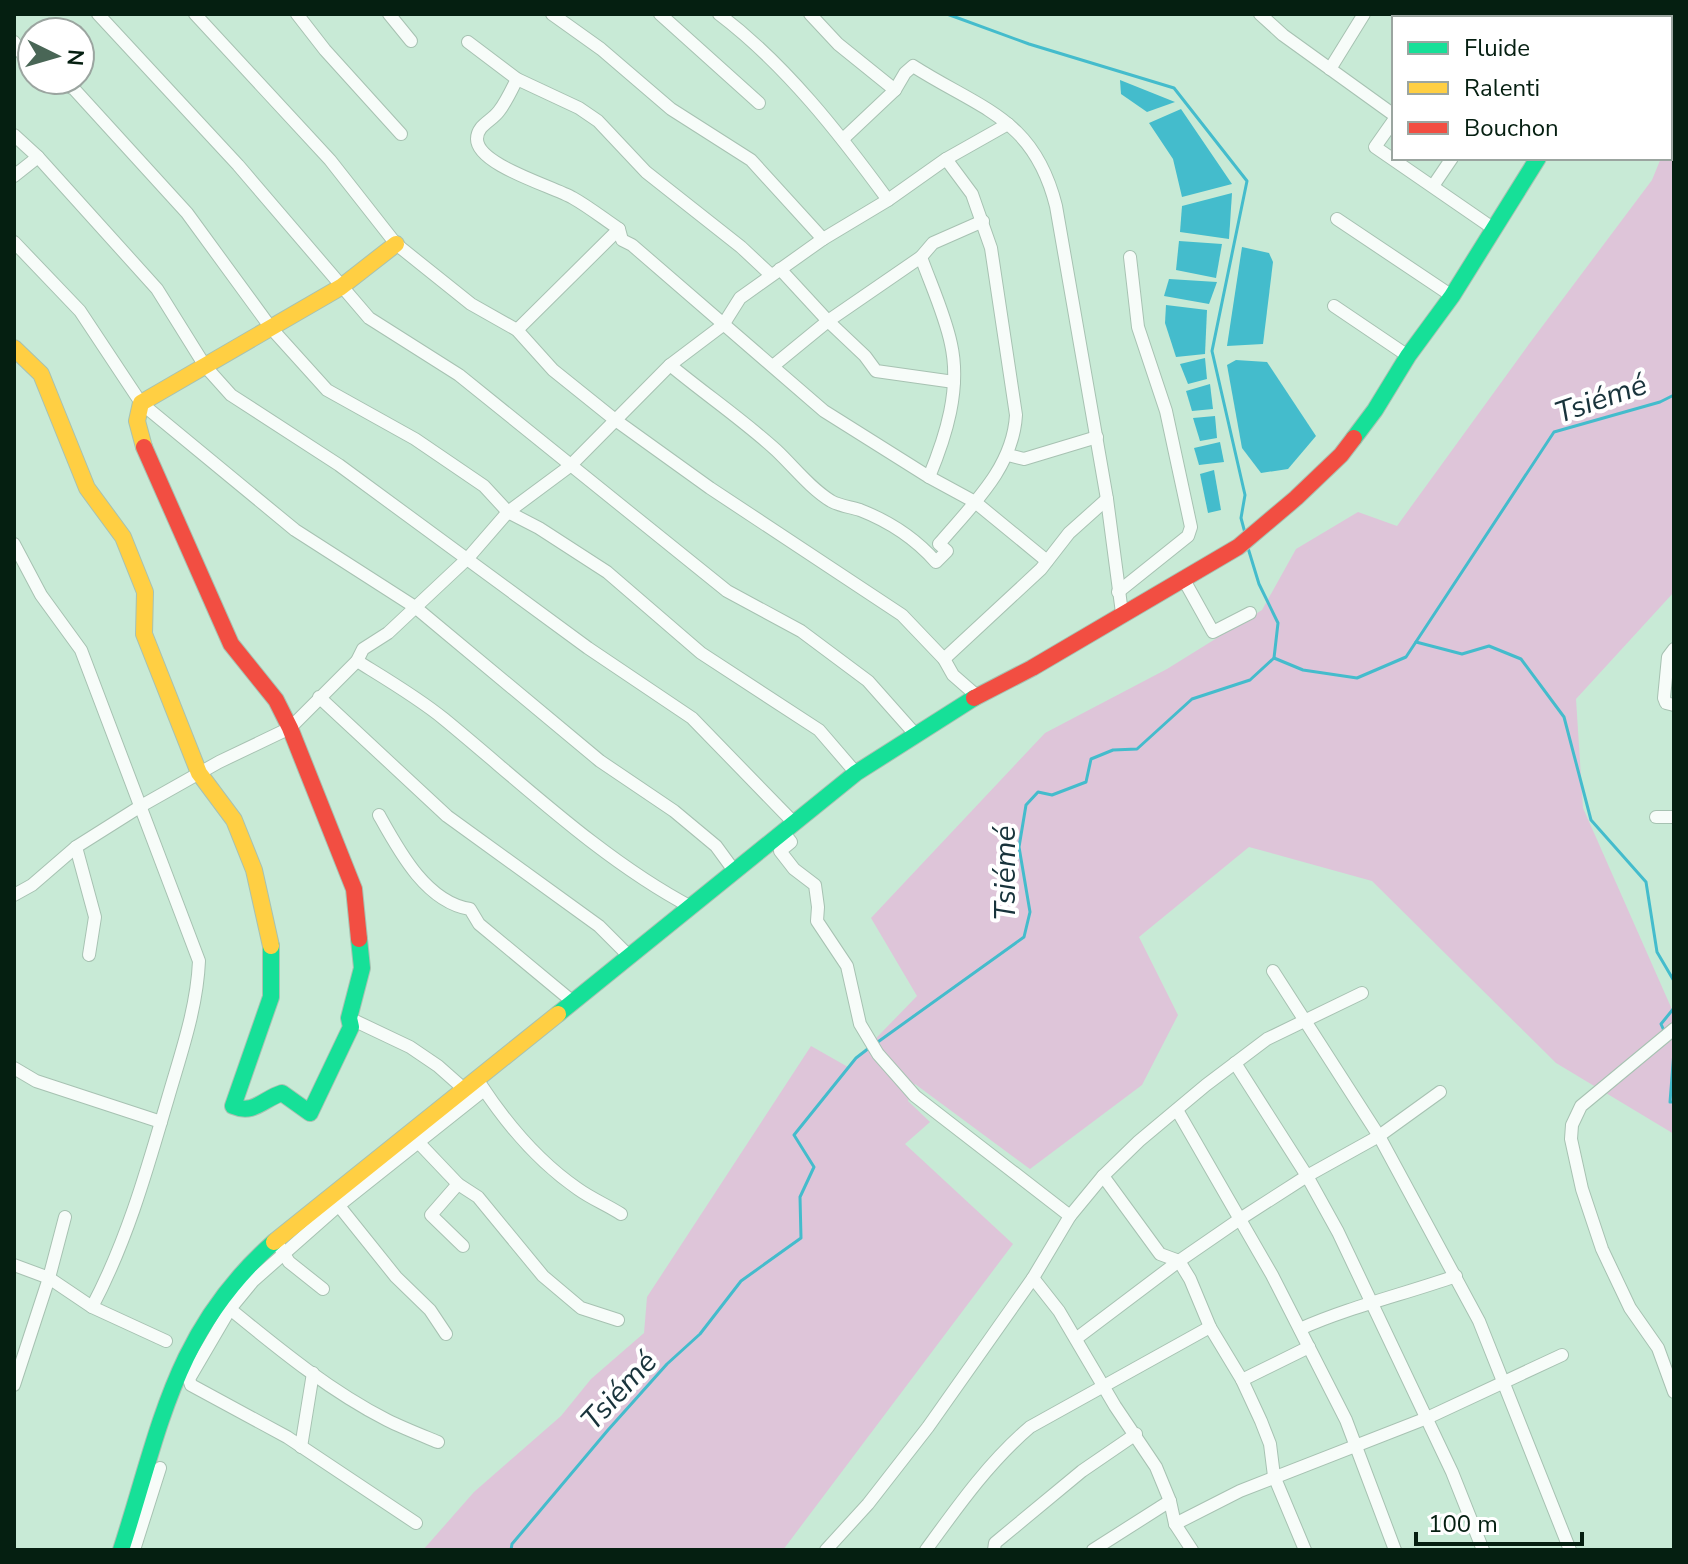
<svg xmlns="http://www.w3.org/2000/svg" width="1688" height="1564" font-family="'Nunito Sans',sans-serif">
	<rect width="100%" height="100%" fill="#c8ead6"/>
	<path fill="#dec5d9" d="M1674 126V592L1576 699 1583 808 1674 1014V1134L1556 1063 1372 881 1249 847 1139 937 1178 1015 1142 1085 1030 1169 915 1084 908 1101 930 1122 905 1144 1013 1244 783 1550H423L474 1492 561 1416 591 1379 644 1333 647 1297 811 1046 848 1067 917 996 871 918 1045 733 1167 669 1262 610 1296 549 1358 512 1397 526 1529 344 1652 180 1661 158H1670V135Z"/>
	<g fill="#44bccc">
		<path d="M1120 80 1175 102 1147 112 1121 94Z"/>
		<path d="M1181 109 1232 184 1182 197 1173 159 1149 123Z"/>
		<path d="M1232 193 1229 239 1180 232 1182 206Z"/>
		<path d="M1179 241 1222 244 1216 278 1176 270Z"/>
		<path d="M1242 247 1269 253 1273 262 1263 344 1227 346Z"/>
		<path d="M1169 279 1217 282 1209 304 1164 296Z"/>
		<path d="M1166 305 1207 310 1205 354 1176 357 1165 323Z"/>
		<path d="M1205 358 1207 379 1188 384 1180 364Z"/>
		<path d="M1236 360 1267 362 1316 436 1288 469 1261 473 1242 448 1227 365Z"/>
		<path d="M1210 384 1213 409 1192 411 1186 391Z"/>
		<path d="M1215 416 1217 438 1200 441 1193 418Z"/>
		<path d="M1220 442 1224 462 1199 465 1194 448Z"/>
		<path d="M1214 470 1221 510 1208 513 1200 474Z"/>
	</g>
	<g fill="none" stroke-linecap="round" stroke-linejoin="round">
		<g stroke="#44bccc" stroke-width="3">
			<path d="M947 14 1029 44 1174 88 1247 181 1212 351 1245 495 1241 518 1245 533"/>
			<path d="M1248 548 1259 584 1278 623 1274 658"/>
			<path d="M1416 642 1462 654 1489 646 1521 659 1564 717 1591 820 1646 882 1657 952 1674 981"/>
			<path d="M1665 1033 1661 1024 1674 1008"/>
			<path d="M875 1044 1024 937 1030 912 1019 847 1026 805 1038 792 1052 795 1086 782 1091 759 1113 750 1137 749 1192 699 1250 680 1274 658 1303 670 1357 678 1406 657 1554 432 1660 402 1674 395"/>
			<path d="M1674 1051 1670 1102H1674"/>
			<path d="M511 1550 512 1544 608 1430 667 1364 700 1334 741 1281 801 1238 800 1197 814 1167 794 1135 856 1058 869 1048"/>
		</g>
		<defs>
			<g id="street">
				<path d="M98 14 238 165 369 318 459 375 727 591 801 631 868 681 915 734"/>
				<path d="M195 14 330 160 396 244 471 304 517 330 553 370 614 419 710 488 902 615 944 659 953 675 977 696"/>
				<path d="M297 14 325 50 401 134"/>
				<path d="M389 14 411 41"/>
				<path d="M552 14 601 49 671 109 751 160 823 239"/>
				<path d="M660 14 759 103"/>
				<path d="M719 14C786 65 839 133 888 200"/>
				<path d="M810 14 838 44 895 90"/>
				<path d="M1260 14 1283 35 1394 115"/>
				<path d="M1459 18 1461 14"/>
				<path d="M1540 18 1542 14"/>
				<path d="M1650 18 1653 14"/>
				<path d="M14 42 32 68"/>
				<path d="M468 42 517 79 579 108 598 121 646 172 741 247 771 275"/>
				<path d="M1330 69 1364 14"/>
				<path d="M517 79C512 89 506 102 499 111 492 121 477 125 477 139 477 165 552 186 573 198 589 207 604 219 619 229L622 240 632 245 824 411 929 477 975 502 1047 561"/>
				<path d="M57 80 74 89 187 213 271 328 327 390 415 439 484 486 508 512 539 528 607 572 701 653 819 730 856 773"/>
				<path d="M1394 120 1375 147 1494 229"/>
				<path d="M14 135 38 157 157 289 205 366 231 395 339 465 588 648 692 718 795 824"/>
				<path d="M843 139 895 90 905 73 913 66C982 110 1034 118 1056 206L1107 499 1122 613"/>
				<path d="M14 176 38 157"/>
				<path d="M1433 186 1452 158"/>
				<path d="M1337 219 1452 296"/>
				<path d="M14 242 80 311 141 403 295 530 415 607 600 761 674 811 716 846 735 872"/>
				<path d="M921 257C931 285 945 315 951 344 961 389 946 436 929 477"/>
				<path d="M780 269 828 321 865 356 876 371 954 382"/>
				<path d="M1334 306 1408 356"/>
				<path d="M517 330 619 229"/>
				<path d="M670 365C705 394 743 420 776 450 794 467 810 488 831 501 840 506 851 507 860 510 888 521 915 538 936 562L947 551 939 544C972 505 1013 468 1016 415L991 248 972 194 946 159"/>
				<path d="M773 366 828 321 921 257 933 243 983 221"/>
				<path d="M1008 455 1024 459 1097 437"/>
				<path d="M14 544 41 595 81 650 199 961C197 1008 181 1053 168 1098 147 1170 127 1241 92 1307"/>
				<path d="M1184 580 1213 632 1250 613"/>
				<path d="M1118 592 1188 536 1191 527 1166 411 1138 327 1130 257"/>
				<path d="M1674 649 1668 657 1664 698 1666 703 1674 705"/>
				<path d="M944 659 1041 569 1069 533 1107 499"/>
				<path d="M357 661C386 679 417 697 444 719 522 783 602 860 691 907"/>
				<path d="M319 697 447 816 599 926 630 957"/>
				<path d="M379 815C399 851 426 902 470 909L479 924 573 1002"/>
				<path d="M1656 817H1674"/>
				<path d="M784 833 791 842 780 851 794 869 815 885 818 907 817 921 847 966 860 1024 878 1054 915 1096 1070 1216"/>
				<path d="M76 847 95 917 89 955"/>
				<path d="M14 895 32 885 76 847 141 806 219 762 290 728 357 661 363 649 388 633 468 558 508 512 570 466 670 365 723 325 740 298 823 239 888 200 946 159 1008 124"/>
				<path d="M1273 971 1379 1136 1479 1321 1570 1550"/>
				<path d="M349 1018 410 1047 438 1066 464 1089"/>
				<path d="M1674 1029 1581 1106 1572 1125 1571 1139 1582 1189 1602 1249 1630 1308 1658 1348 1674 1392"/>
				<path d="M1235 1063 1307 1176 1338 1232 1452 1472 1483 1550"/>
				<path d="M14 1068 36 1081 161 1122"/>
				<path d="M481 1085C506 1123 540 1163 578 1189 592 1199 607 1205 621 1214"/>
				<path d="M1177 1110 1272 1275 1346 1420 1395 1550"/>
				<path d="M419 1143 458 1184 478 1197 543 1276 581 1308 618 1320"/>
				<path d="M1103 1176 1160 1254 1179 1261 1190 1279 1210 1327 1242 1380 1261 1421 1270 1444 1274 1476 1305 1550"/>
				<path d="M458 1184 431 1215 463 1246"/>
				<path d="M335 1201 396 1277 430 1310 446 1334"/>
				<path d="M279 1246 289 1262 323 1289"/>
				<path d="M14 1265 49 1278 92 1307 166 1341"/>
				<path d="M1033 1278 1059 1311 1115 1406 1156 1467 1170 1501 1175 1524 1192 1550"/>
				<path d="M230 1309C279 1349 330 1391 387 1420 403 1428 421 1435 438 1442"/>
				<path d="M1300 1329C1349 1307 1405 1294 1456 1276"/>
				<path d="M1077 1338 1179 1261 1240 1219 1307 1176 1379 1136 1440 1092"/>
				<path d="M1242 1380 1309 1347"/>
				<path d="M14 1385 49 1278 65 1217"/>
				<path d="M301 1447 313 1373"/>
				<path d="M416 1523 287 1437 191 1385 189 1379 230 1309 253 1281 338 1206 484 1090"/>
				<path d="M1175 1524 1240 1491 1427 1418 1562 1355"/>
				<path d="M134 1550 160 1468"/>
				<path d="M826 1550 868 1504 928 1427 1033 1278 1070 1216 1103 1176 1139 1141 1206 1085 1267 1039 1362 993"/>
				<path d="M926 1550C958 1506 989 1462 1030 1427L1210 1327"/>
				<path d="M994 1550 995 1543 1082 1471 1136 1434"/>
				<path d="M1093 1550 1170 1501"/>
			</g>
			<g id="fast">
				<path d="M1354 438 1375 410 1408 356 1452 296 1538 158"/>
				<path d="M271 946V997L233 1106C254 1115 263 1099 282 1093L310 1113 351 1027 349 1018 362 968 359 939"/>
				<path d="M558 1014 856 773 974 698"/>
				<path d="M121 1550C160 1430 173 1331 274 1242"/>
			</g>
			<g id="slow">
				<path d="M1632 18 1635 14"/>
				<path d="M14 348 41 374 87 488 123 537 145 592 144 634 199 773 234 820 254 870 271 946"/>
				<path d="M144 447 137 421 141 403 341 287 396 244"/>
				<path d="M274 1242 558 1014"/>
			</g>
			<g id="jam">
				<path d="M144 447 231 644 276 700 290 728 354 889 359 939"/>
				<path d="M974 698 1032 668 1238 547 1296 498 1341 455 1354 438"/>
			</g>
		</defs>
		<use href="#street" stroke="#a7c2b2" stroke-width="14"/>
		<use href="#fast" stroke="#a7c2b2" stroke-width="18"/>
		<use href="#slow" stroke="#a7c2b2" stroke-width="18"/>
		<use href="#jam" stroke="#a7c2b2" stroke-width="18"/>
		<use href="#street" stroke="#f7fcf9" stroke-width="12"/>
		<use href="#fast" stroke="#16e098" stroke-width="16"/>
		<use href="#slow" stroke="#ffcf43" stroke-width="16"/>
		<use href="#jam" stroke="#f24e42" stroke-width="16"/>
	</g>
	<g text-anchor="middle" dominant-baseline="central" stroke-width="8" stroke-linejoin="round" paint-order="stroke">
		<g font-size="30" font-style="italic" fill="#18333b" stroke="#fff">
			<text transform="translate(1601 399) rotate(-19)">Tsiémé</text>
			<text transform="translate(1005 873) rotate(-90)">Tsiémé</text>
			<text transform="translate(619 1391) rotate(-47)">Tsiémé</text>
		</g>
	</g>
	<rect width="1688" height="1564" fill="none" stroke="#051f11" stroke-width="32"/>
	<rect x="1392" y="16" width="280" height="144" fill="#ffffff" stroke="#9ba5a0" stroke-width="2"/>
	<rect x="1408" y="42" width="40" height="12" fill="#16e098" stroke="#9ba5a0" stroke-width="2"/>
	<text x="1464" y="56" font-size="24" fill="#051f11">Fluide</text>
	<rect x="1408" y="82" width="40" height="12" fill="#ffcf43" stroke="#9ba5a0" stroke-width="2"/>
	<text x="1464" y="96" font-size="24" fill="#051f11">Ralenti</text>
	<rect x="1408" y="122" width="40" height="12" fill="#f24e42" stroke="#9ba5a0" stroke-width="2"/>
	<text x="1464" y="136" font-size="24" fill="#051f11">Bouchon</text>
	<g transform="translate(56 56) rotate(95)"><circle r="38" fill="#ffffff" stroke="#9ba5a0" stroke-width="2"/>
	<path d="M0-6L14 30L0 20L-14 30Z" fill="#496656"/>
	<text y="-12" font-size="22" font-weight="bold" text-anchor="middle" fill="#051f11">N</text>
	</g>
	<path d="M1416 1532v12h166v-12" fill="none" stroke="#051f11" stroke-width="4"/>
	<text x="1428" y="1532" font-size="24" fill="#051f11" stroke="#ffffff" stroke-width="6" paint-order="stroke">100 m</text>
</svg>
